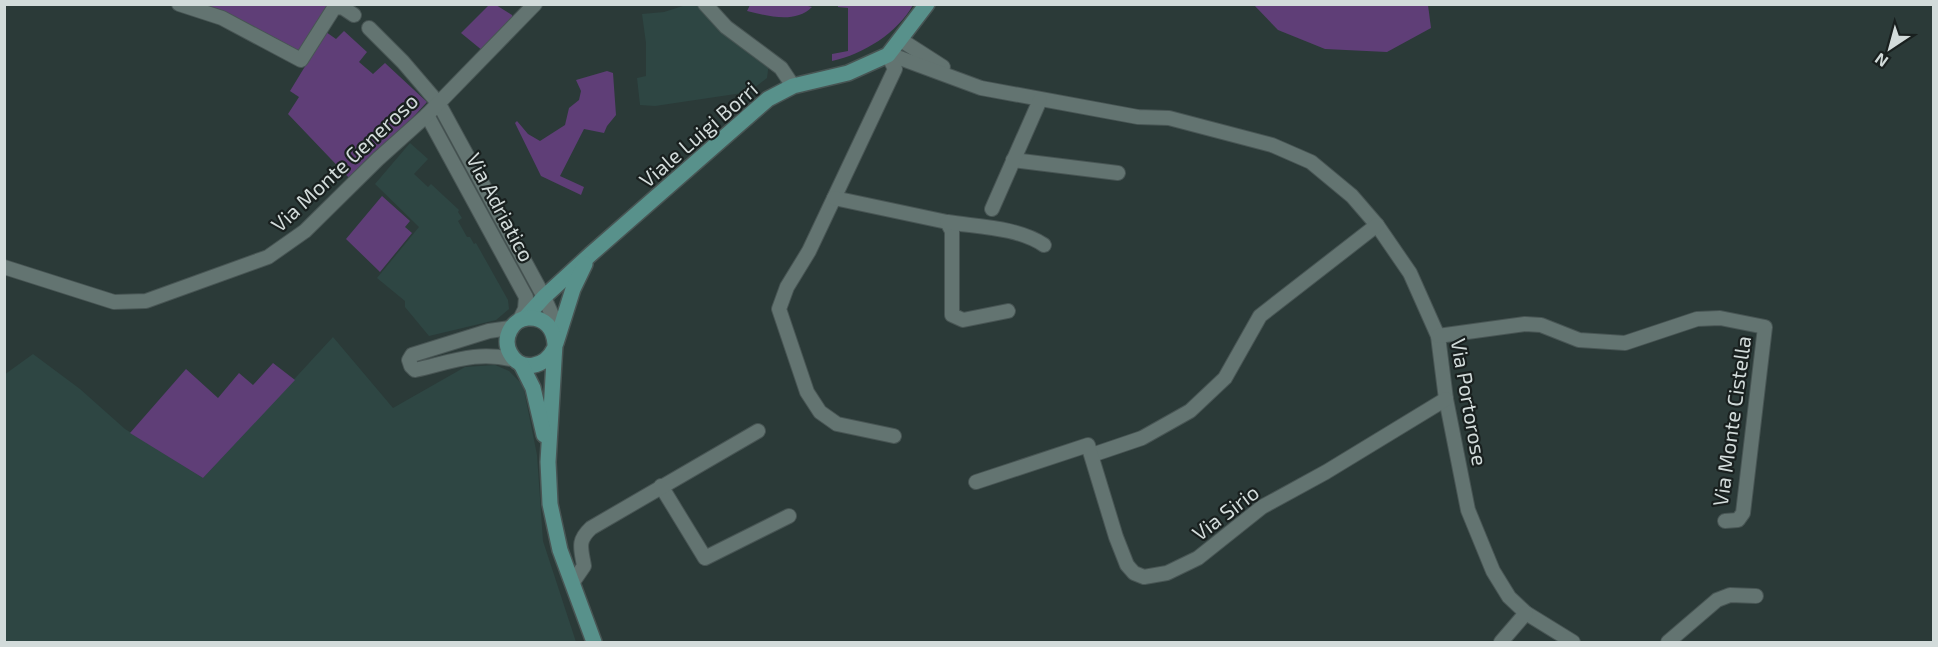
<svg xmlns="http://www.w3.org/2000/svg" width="1938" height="647" font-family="'Exo 2',sans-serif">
	<rect width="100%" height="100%" fill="#2b3a38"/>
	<g fill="#2e4643">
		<path d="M686 5 699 6 704 12 769 63 767 78 749 92 655 106 640 105 637 78 646 76V43L642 14 664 12Z"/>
		<path d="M410 143 428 159 414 174 428 187 431 184 459 210 458 212 462 218 458 221 467 237H470L474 244 476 243 508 300 509 309 496 320 429 336 405 307V301L377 278 419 227 375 184Z"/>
		<path d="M333 337 393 408 465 367 495 365 509 371 523 385 537 455 543 541 576 642H5L4 375 33 354 80 389 125 429 203 478Z"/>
	</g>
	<g fill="#5f3e77">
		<path d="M800 4 812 7C795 24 768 16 747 11L750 5Z"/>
		<path d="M204 5H330L323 13 299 55Z"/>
		<path d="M489 5H496L512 15 513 23 483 51 461 33Z"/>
		<path d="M838 5V4L913 5C897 33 864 54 832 61V54L848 51V8L838 7Z"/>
		<path d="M1254 5H1428L1431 28 1387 52 1325 49 1278 30Z"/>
		<path d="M344 31 367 52 359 62 373 74 385 63 427 102 396 136 350 179 288 114 299 97 290 91 326 32 336 39Z"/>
		<path d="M607 71 613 73 616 115 607 126 604 133 584 129 560 176 584 187 581 195 541 176 515 123 517 121 528 134 540 141 565 125 569 108 579 100 581 91 576 80Z"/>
		<path d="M382 196 410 221 405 227 412 233 380 272 346 239Z"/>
		<path d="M273 363 295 380 203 478 130 433 186 369 218 398 239 373 253 385Z"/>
	</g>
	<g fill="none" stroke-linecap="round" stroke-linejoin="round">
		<defs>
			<g id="street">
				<path d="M179 4 222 18 301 60 334 8 342 7 354 15"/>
				<path d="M705 4 726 27 781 68 793 86"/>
				<path d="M369 28 403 62 439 104 544 297 552 315V330"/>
				<path d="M901 40 943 67"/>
				<path d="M889 54 981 88 1138 117 1169 118 1272 145 1311 162 1352 196 1377 225 1410 273 1438 336 1446 399 1468 510 1493 571 1509 597 1526 613 1573 642"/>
				<path d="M888 55 895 69 809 251 787 287 779 309 807 392 820 412 837 424 894 436"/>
				<path d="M427 115 526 297 525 309 519 321"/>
				<path d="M1013 160 1118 173"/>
				<path d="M834 198 947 222 952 231V315L963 320 1008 311"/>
				<path d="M992 209 1040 100"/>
				<path d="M947 222C978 227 1017 227 1044 245"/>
				<path d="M4 267 114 302 146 301 268 257 305 231 378 159 427 115 535 4"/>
				<path d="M510 328 489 331 412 355 409 360 411 366 415 370C451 362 477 350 515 360"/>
				<path d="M1438 336 1525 324 1541 325 1579 340 1625 343 1697 319 1720 318 1765 327 1743 513 1738 520 1725 521"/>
				<path d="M1092 455 1142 438 1190 411 1225 378 1260 316 1377 225"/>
				<path d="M976 482 1088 445 1116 537 1127 565 1134 573 1144 577 1167 573 1198 558 1262 507 1326 472 1446 399"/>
				<path d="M661 486 705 558 789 516"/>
				<path d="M573 582 584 566C581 548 577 541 591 528L758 431"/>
				<path d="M1501 642 1526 613"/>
				<path d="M1668 642 1717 600 1730 595 1756 596"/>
			</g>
			<g id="secondary">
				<path d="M525 318 544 297 591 254 768 99 793 86 848 73 888 55 927 4"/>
				<path d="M556 343 573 289 585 264"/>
				<path d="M554 349C546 366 521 374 510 353 502 338 512 319 528 318 545 317 554 329 555 344L548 462 550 504 560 550 594 642"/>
				<path d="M521 364 533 388 544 435"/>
			</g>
		</defs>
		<use href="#street" stroke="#485554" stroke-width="16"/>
		<use href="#secondary" stroke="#485554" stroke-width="18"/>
		<use href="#street" stroke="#637471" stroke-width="14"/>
		<use href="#secondary" stroke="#58918b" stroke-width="15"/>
	</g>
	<g text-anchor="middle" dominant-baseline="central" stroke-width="4.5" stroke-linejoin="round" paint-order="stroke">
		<g font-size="21" fill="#d2dbda" stroke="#19201f">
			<text transform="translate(698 134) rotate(-41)">Viale Luigi Borri</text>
			<text transform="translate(344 162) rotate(-43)">Via Monte Generoso</text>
			<text transform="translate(501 207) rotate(62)">Via Adriatico</text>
			<text transform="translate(1470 402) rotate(80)">Via Portorose</text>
			<text transform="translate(1731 421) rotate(-82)">Via Monte Cistella</text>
			<text transform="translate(1225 512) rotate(-37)">Via Sirio</text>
		</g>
	</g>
	<rect width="1938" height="647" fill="none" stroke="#d2dbda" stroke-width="12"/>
	<g transform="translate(1890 48) rotate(216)" stroke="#19201f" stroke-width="4.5" paint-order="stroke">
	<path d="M0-4.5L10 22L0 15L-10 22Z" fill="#d2dbda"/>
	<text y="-9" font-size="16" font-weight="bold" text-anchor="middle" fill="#d2dbda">N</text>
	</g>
</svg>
